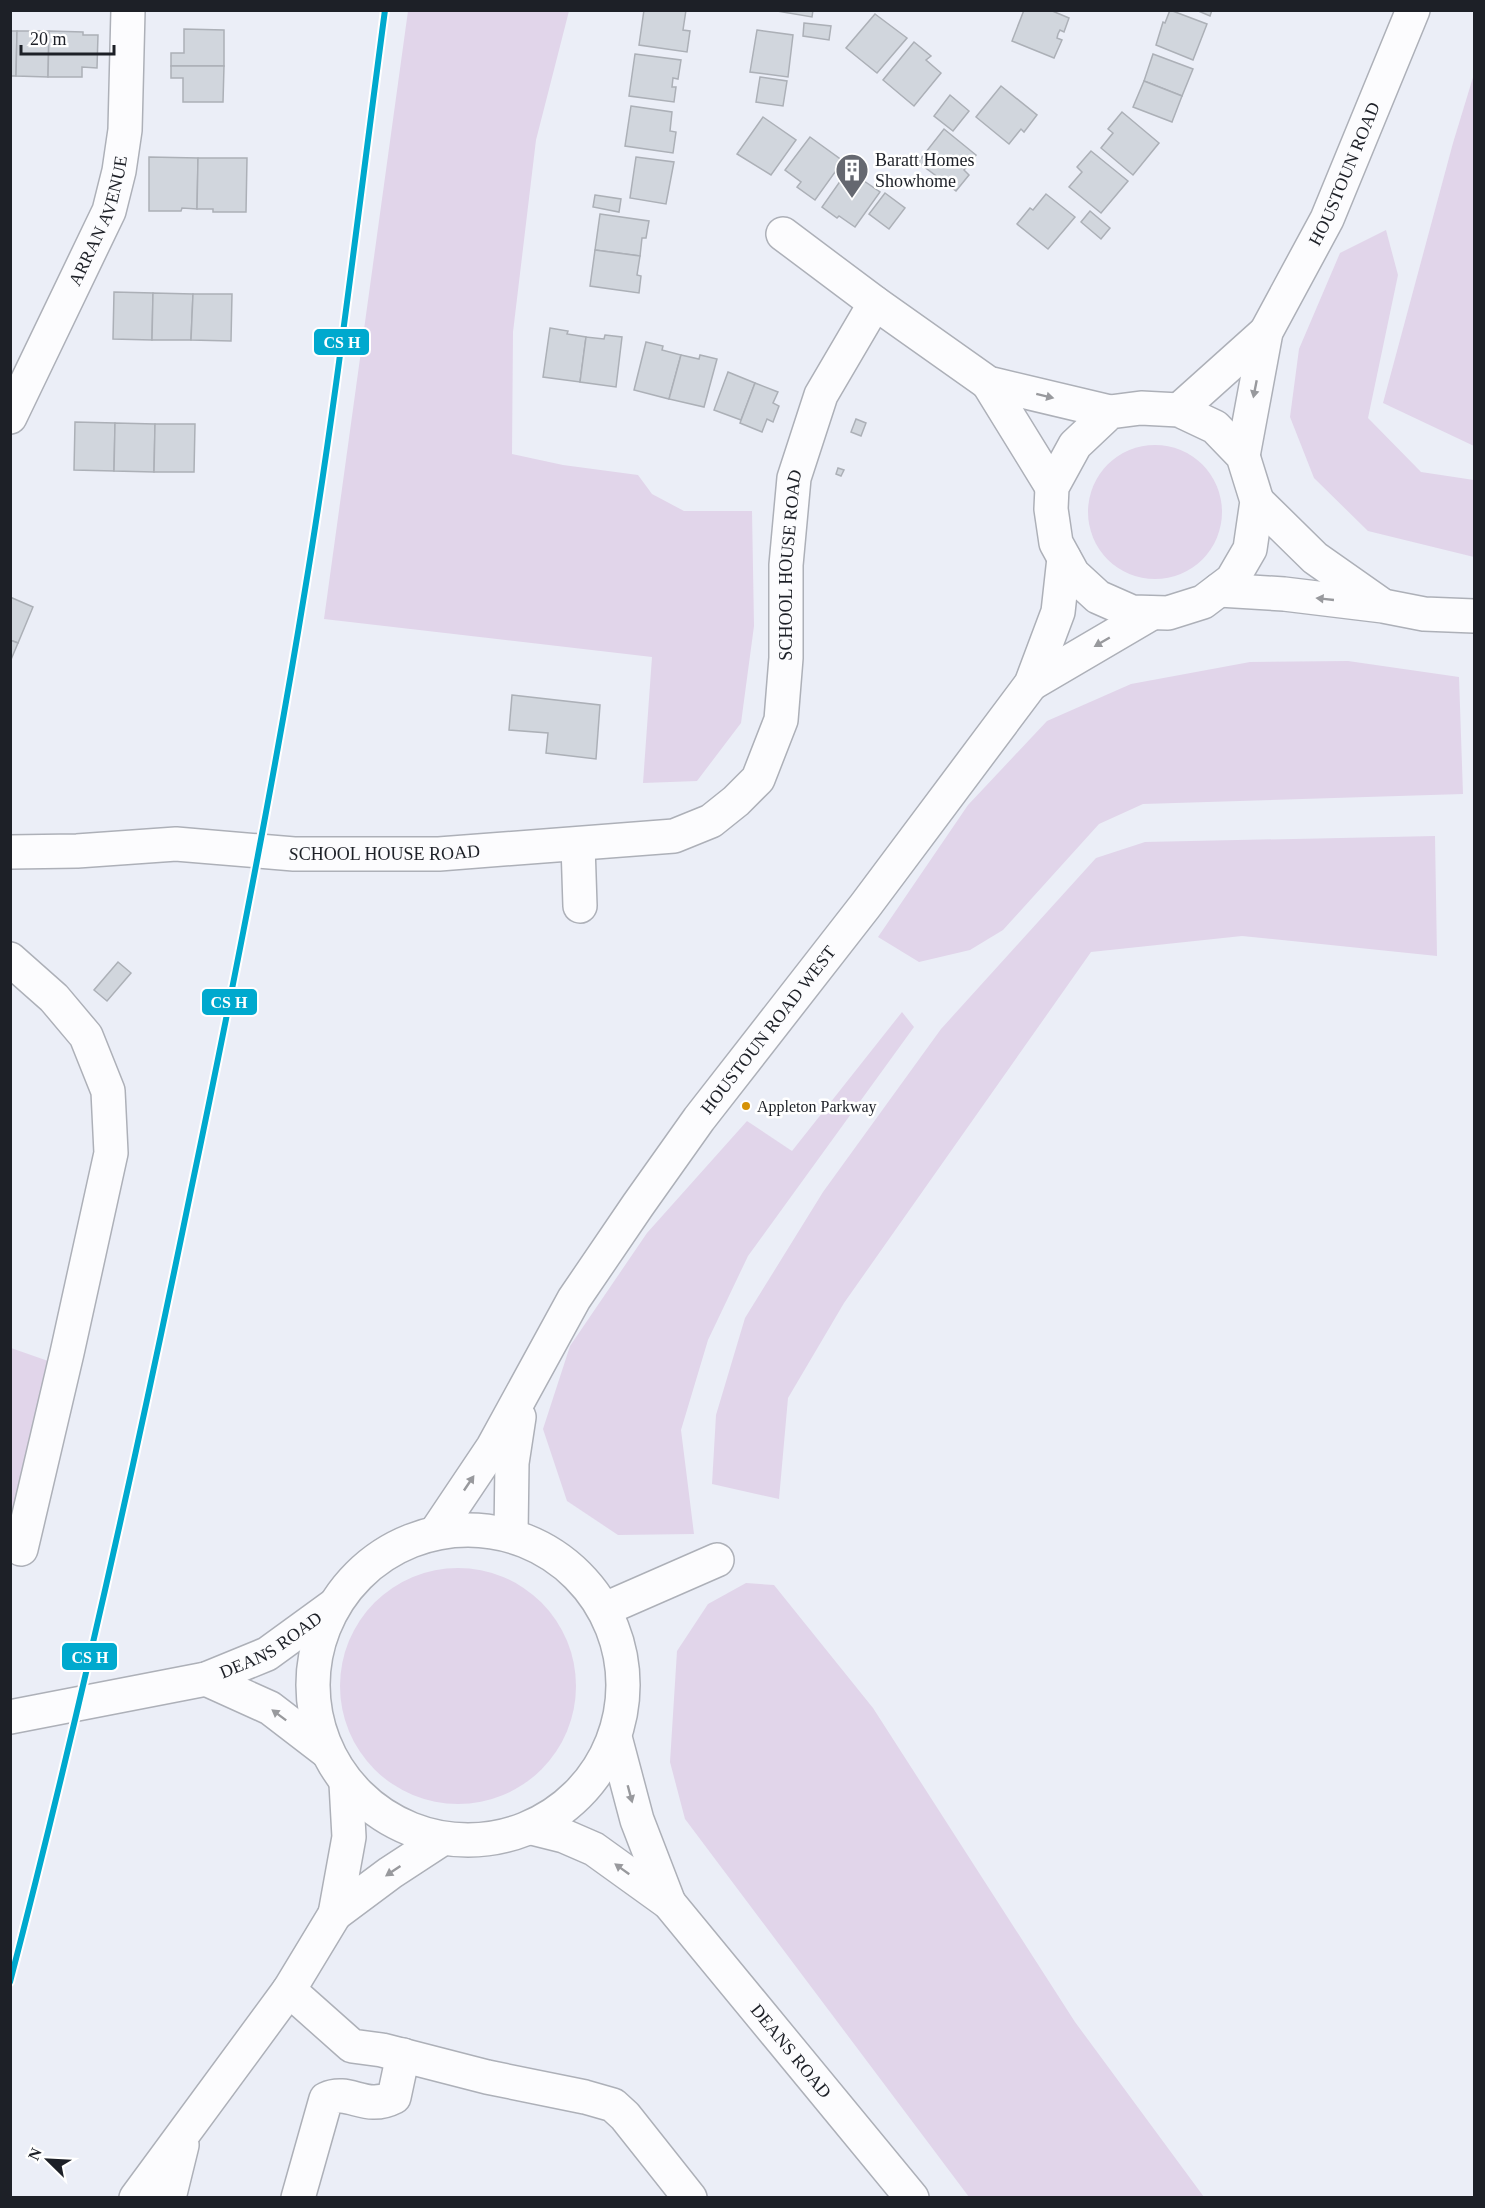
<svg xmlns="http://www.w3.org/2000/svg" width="1485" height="2208" font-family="'Times New Roman',serif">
	<rect width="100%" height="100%" fill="#ebeef7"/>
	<g fill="#e1d5ea">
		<path d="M408 11H569L536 140 513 332 512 454 563 465 638 475 652 494 684 511H752L754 626 741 723 697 781 643 783 652 657 324 619Z"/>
		<path d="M1474 74V446L1383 403 1453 143Z"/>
		<path d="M1386 230 1398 275 1368 418 1421 472 1474 480V557L1368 531 1314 478 1290 417 1299 349 1340 253Z"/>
		<circle cx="1155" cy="512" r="67"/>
		<path d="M1348 661 1459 677 1463 794 1143 804 1099 824 1003 930 970 950 919 962 878 937 968 805 1047 721 1131 684 1250 662Z"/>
		<path d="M1435 836 1437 956 1242 936 1091 952 844 1303 788 1398 779 1499 712 1484 716 1415 745 1318 823 1192 941 1029 1096 858 1145 842Z"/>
		<path d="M902 1012 914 1027 748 1256 708 1340 681 1430 694 1534 618 1535 567 1501 543 1429 570 1346 647 1233 747 1121 792 1151Z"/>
		<path d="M11 1348 51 1362 13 1519 11 1518Z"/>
		<circle cx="458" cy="1686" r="118"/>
		<path d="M746 1583 774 1585 873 1708 1075 2022 1204 2197H969L685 1819 670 1762 677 1651 708 1604Z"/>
	</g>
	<g fill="#d1d6dd" stroke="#acb0b7" stroke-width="1.5">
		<path d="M644 10H686L683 30 690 31 687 52 639 45Z"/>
		<path d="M771 10H813L812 17Z"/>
		<path d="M1024 10H1050L1069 18 1064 32 1060 30 1058 34 1057 38 1062 40 1054 58 1012 41Z"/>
		<path d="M1170 10 1207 24 1193 60 1156 45 1163 22 1165 23Z"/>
		<path d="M1196 10H1212L1210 16Z"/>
		<path d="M875 14 907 38 877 73 846 48Z"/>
		<path d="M804 23 831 26 829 40 803 36Z"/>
		<path d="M184 29 224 30V66H171V53H184Z"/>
		<path d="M757 30 793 35 788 77 750 72Z"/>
		<path d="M10 31H17L16 76H10Z"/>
		<path d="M17 31H49L48 77 16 76Z"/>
		<path d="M49 31 83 32V35H98L97 68 82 67V77H48Z"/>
		<path d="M914 42 931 56 926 60 941 73 914 106 883 80Z"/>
		<path d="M635 54 681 60 678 79 673 78 672 87H676L674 102 629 96Z"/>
		<path d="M1153 54 1193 69 1182 96 1144 81Z"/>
		<path d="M171 66H224L223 102H183V78H171Z"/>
		<path d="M760 77 787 81 783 106 756 102Z"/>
		<path d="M1144 81 1182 96 1172 122 1133 107Z"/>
		<path d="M1001 86 1037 115 1024 132 1021 129 1009 144 976 117Z"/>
		<path d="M950 95 969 111 953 131 934 116Z"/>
		<path d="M631 106 672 112 670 131 676 132 673 153 625 146Z"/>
		<path d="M1122 112 1159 143 1133 175 1101 148 1113 133 1108 129Z"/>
		<path d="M763 117 796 140 771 175 737 154Z"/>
		<path d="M944 129 976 155 964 170 969 175 956 191 918 162Z"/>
		<path d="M810 137 843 161 815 200 797 187 801 182 785 170Z"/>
		<path d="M1091 151 1128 181 1101 213 1069 187 1082 172 1077 167Z"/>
		<path d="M149 157 198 158 197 209 182 208 181 211H149Z"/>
		<path d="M636 157 674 162 666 204 630 198Z"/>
		<path d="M198 158H247L246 212H213V209H197Z"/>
		<path d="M848 170 880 192 855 227 839 216 837 218 822 207Z"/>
		<path d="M885 193 905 208 889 229 869 214Z"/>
		<path d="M1046 194 1075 217 1048 249 1017 224 1030 208 1033 210Z"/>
		<path d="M595 195 621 199 619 212 593 207Z"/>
		<path d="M1090 211 1110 228 1101 239 1081 222Z"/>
		<path d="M600 214 649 221 646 238H642L640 256 595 250Z"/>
		<path d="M595 250 640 256 637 275 641 276 639 293 590 286Z"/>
		<path d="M114 292 153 293 152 340 113 339Z"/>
		<path d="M153 293 193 294 191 340H152Z"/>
		<path d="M193 294H232L231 341 191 340Z"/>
		<path d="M550 328 568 331 567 334 586 337 580 382 543 377Z"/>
		<path d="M605 335 622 337 616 387 580 382 586 337 604 339Z"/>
		<path d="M646 342 663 346 662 350 681 355 669 399 634 390Z"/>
		<path d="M681 355 699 359 700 355 717 359 704 407 669 399Z"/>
		<path d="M728 372 755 383 741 420 714 410Z"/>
		<path d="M755 383 778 392 773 403 779 406 773 422 767 419 762 432 740 423Z"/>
		<path d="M856 419 866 423 861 436 851 432Z"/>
		<path d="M75 422 115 423 114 471 74 470Z"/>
		<path d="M115 423 155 424 154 472 114 471Z"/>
		<path d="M155 424H195L194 472H154Z"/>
		<path d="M838 468 844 470 841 476 836 474Z"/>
		<path d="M10 597 33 607 18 643 10 640Z"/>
		<path d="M10 640 18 643 10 662Z"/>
		<path d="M512 695 600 705 596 759 546 753 548 733 509 730Z"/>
		<path d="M118 962 131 973 107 1001 94 990Z"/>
	</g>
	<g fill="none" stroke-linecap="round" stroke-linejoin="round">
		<defs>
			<g id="minor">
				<path d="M783 234 875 303 988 383 1110 412"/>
				<path d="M988 383 1052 487"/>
				<path d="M1141 408 1179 410 1215 427 1243 456 1257 501 1250 549 1232 580 1203 602 1168 613 1132 612 1098 597 1073 574 1056 543 1051 509 1052 487 1075 445 1110 412Z"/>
				<path d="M1179 410 1266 332"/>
				<path id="s1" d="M10 417 109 211 119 171 125 130 128 10"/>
				<path id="s2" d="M1243 456 1266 332 1327 219 1413 10"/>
				<path d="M1257 501 1315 558 1379 603"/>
				<path d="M1219 590 1284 594 1383 606 1424 614 1474 616"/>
				<path d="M1031 684 1152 613"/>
				<path d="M578 845 580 906"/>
				<path id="s3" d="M10 852 77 851 176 844 294 854H439L674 836 711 821 736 801 758 779 781 720 786 658V565L794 478 821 395 875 303"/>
				<path d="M10 959 54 998 86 1036 108 1091 111 1153 67 1353 21 1549"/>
				<circle cx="468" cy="1685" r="155"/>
				<path id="s4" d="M436 1532 493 1447 574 1299 638 1205 699 1119 865 906 1031 684 1058 612 1064 558"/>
				<path d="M511 1534 512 1463 519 1417"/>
				<path d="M605 1609 717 1560"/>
				<path d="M206 1679 270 1708 326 1751"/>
				<path id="s5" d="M10 1717 206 1679 267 1654 333 1606"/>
				<path d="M615 1737 637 1820 669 1903"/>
				<path d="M346 1783 349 1837 335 1914 390 1873 442 1839"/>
				<path id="s6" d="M532 1828 564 1836 594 1849 669 1903 912 2198"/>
				<path d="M289 1990 352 2046 382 2050 487 2077 585 2097 613 2105 625 2116 690 2198"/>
				<path d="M136 2198 289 1990 335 1914"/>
				<path d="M169 2198 182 2145"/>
				<path d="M298 2198 326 2099C350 2088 365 2112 394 2097L403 2055"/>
			</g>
		</defs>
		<use href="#minor" stroke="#adb0b8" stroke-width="36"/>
		<use href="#minor" stroke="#fcfcfe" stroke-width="33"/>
		<defs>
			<path id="rail-1" d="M10 1982C78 1721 136 1459 190 1195 232 994 272 793 305 590 337 398 359 204 385 10"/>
		</defs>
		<use href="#rail-1" stroke="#fff" stroke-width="10"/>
		<use href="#rail-1" stroke="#00a9ce" stroke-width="6"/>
	</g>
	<defs><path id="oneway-solid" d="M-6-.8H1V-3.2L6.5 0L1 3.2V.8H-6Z" transform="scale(1.5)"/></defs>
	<g fill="#98999d">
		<use href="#oneway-solid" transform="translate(1255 389) rotate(101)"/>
		<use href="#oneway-solid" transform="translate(1045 396) rotate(14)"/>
		<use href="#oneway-solid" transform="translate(1325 599) rotate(-174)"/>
		<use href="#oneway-solid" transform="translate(1102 642) rotate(150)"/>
		<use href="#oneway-solid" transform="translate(469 1483) rotate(-56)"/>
		<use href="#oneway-solid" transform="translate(279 1715) rotate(-143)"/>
		<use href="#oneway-solid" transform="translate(630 1794) rotate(75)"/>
		<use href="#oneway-solid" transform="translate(622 1869) rotate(-144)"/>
		<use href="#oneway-solid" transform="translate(393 1871) rotate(146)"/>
	</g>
	<defs>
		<symbol id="building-pin" viewBox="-11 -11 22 30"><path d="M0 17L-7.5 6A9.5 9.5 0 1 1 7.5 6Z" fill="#656870" stroke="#fff"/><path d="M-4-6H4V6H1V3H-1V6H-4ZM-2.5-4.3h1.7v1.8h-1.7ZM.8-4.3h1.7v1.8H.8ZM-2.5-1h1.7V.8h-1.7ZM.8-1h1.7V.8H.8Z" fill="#fff"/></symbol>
	</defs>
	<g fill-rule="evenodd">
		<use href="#building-pin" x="833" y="151" width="38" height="52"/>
	</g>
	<circle fill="#d69206" stroke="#fff" stroke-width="2" cx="746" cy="1106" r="5"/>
	<g text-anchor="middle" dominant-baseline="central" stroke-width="5" stroke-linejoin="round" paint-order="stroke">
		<g font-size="16" fill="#1d2027" stroke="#fff" text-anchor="start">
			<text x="757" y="1106">Appleton Parkway</text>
		</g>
		<g font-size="18" fill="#1d2027" stroke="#fff" text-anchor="start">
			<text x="875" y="160">Baratt Homes<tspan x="875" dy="21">Showhome</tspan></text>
		</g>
		<g font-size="18" fill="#1d2027" stroke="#fff">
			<text stroke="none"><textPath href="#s2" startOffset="303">HOUSTOUN ROAD</textPath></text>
			<text stroke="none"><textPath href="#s1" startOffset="216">ARRAN AVENUE</textPath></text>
			<text stroke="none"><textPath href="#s3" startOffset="987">SCHOOL HOUSE ROAD</textPath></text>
			<text stroke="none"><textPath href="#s3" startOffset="375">SCHOOL HOUSE ROAD</textPath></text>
			<text stroke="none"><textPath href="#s4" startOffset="603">HOUSTOUN ROAD WEST</textPath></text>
			<text stroke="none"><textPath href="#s5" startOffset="273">DEANS ROAD</textPath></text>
			<text stroke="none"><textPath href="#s6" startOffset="350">DEANS ROAD</textPath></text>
		</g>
	</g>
	<g stroke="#fff" stroke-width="2">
		<rect x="313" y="328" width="57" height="28" rx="6" fill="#00a9ce"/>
		<rect x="201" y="988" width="57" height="28" rx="6" fill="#00a9ce"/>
		<rect x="61" y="1642" width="57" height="29" rx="6" fill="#00a9ce"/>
	</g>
	<g font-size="16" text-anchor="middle" font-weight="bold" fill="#fff">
		<text x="342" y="348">CS H</text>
		<text x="229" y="1008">CS H</text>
		<text x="90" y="1663">CS H</text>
	</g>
	<rect width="1485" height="2208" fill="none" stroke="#1d2027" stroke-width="24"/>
	<g transform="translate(48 2160) rotate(294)" stroke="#ffffff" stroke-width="4.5" paint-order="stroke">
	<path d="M0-4.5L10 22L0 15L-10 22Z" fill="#1d2027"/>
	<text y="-9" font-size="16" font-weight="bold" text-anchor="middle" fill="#1d2027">N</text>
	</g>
	<path d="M21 45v9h93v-9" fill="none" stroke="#1d2027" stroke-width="3"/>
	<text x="30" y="45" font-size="18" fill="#1d2027" stroke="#ffffff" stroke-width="4.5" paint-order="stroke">20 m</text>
</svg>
